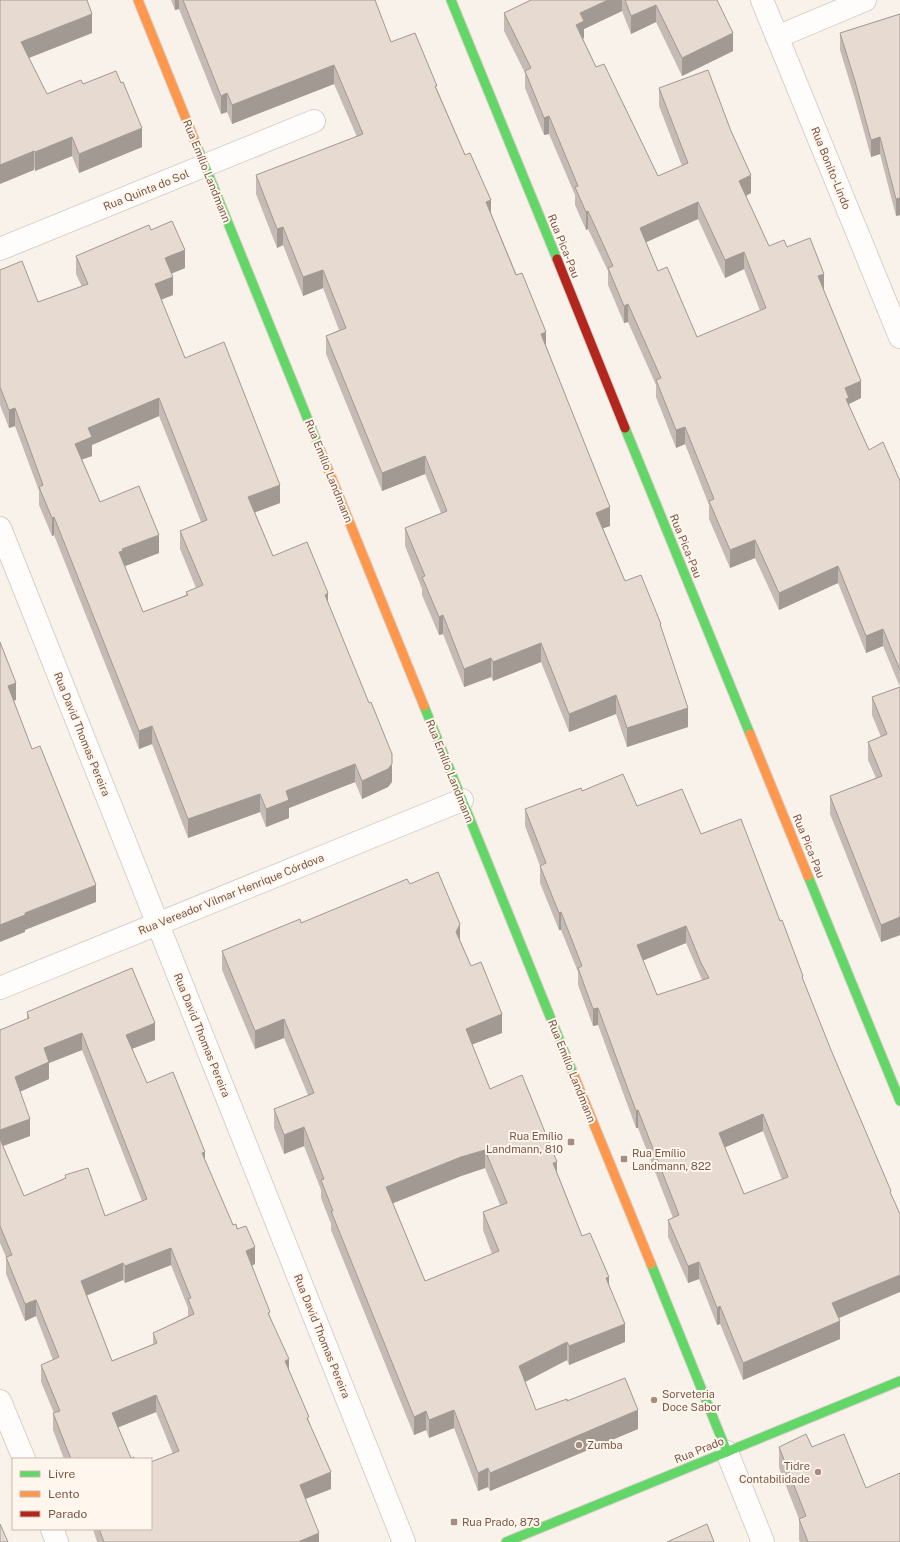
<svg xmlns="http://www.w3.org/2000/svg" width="900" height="1542" font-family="'Public Sans',sans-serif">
	<rect width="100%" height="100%" fill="#f9f2eb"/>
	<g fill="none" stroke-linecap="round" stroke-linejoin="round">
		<defs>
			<g id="street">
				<path d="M762 0 900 337"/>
				<path d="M777 37 865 0"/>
				<path d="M0 249 314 121"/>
				<path d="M0 528 404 1542"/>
				<path d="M0 988 462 800"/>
				<path d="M0 1401 24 1459"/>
				<path d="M727 1452 763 1542"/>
				<path d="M52 1529 57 1542"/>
			</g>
			<g id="fast">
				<path d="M451 0 557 259"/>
				<path d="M194 139 319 447"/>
				<path d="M625 428 750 734"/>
				<path d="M424 706 575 1078"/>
				<path d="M808 876 900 1101"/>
				<path d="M651 1264 727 1452"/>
				<path d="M506 1542 900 1381"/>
			</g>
			<g id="slow">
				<path d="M138 0 194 139"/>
				<path d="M319 447 424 706"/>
				<path d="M750 734 808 876"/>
				<path d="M575 1078 651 1264"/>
			</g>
			<path id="jam" d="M557 259 625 428"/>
		</defs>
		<use href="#street" stroke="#d8cfc9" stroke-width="24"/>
		<use href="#fast" stroke="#d9cec7" stroke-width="11"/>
		<use href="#slow" stroke="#d9cec7" stroke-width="11"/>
		<use href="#jam" stroke="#d9cec7" stroke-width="11"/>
		<use href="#street" stroke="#fefdfc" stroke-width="22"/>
		<use href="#fast" stroke="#63d668" stroke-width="9"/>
		<use href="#slow" stroke="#ff974d" stroke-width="9"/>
		<use href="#jam" stroke="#b3261e" stroke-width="9"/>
	</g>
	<g fill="#c6bbb4" fill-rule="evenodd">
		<path d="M0 0 92 33 29 58 47 94 83 84 142 147 79 173 72 156 35 171Z"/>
		<path d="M171 0H375L391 42 437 89 465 155 491 213 546 345 610 526 603 528 625 581 661 627 688 727 627 747 616 714 569 732 541 662 493 681 491 677 464 687 443 634 439 635 422 595V589L405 546V528L441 513 425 474 382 491 326 354V336L339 330 323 288 303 296 283 245 277 248 256 194V175L357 137 334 84 232 124 227 112 221 114 179 9 175 10Z"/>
		<path d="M531 0H717L733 51 682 76 656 22 631 34 622 11 584 29V38L583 39 596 67 658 176 682 166 659 106V88L751 193 746 196 769 246 787 247 824 291 861 398 849 404V405L869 450 900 481V935L881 942 830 814V796L876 778 868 760V742L881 737 872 715V697L900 687 883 646 866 653 838 583 779 610 755 558 730 568 709 519V505L685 444 676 448 656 397V385L628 322 624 323 608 285V271L588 229 586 230 575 205V195L549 134 544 135 525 88V73L504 31V13ZM698 219 725 278 744 269 760 311 697 337 658 271 646 242Z"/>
		<path d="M900 14V215L896 216 880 154 871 157 855 99 840 50V33Z"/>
		<path d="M151 230 185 268 171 274 173 295 161 300 185 358 280 503 255 512 273 556 328 603 392 772V782L388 787 362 799 355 782 289 808V818L266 827 260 812 188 838 152 744 139 749 54 535 52 536 39 505V491L15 426 9 428 0 405V270L38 302 82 287 76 274V256ZM159 416 201 522 180 531V549L196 588 186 592V595L143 612 124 566 159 553 100 502 82 459 92 456V445Z"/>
		<path d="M582 791 637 806 701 834 803 981 838 1318 840 1339 743 1380 720 1324 717 1325 699 1279 688 1283 668 1237V1220L673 1218 638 1128H636L598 1025 593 1026 578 985V972L561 930H559L540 883V866L525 826V809ZM686 943 702 980 657 995 643 960ZM763 1131 782 1180 744 1194 725 1147Z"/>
		<path d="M410 884 460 940 471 966 502 1033 472 1044 490 1089 557 1172 582 1236 609 1285 625 1342 569 1365 567 1360 525 1382 536 1410 567 1401 638 1429 490 1491 488 1487 478 1491 454 1428 429 1438 426 1430 414 1435 331 1230V1224L321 1198V1190L304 1146 284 1154 274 1128V1109L308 1095 284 1038 255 1049 222 970V951ZM485 1168 500 1205 483 1212V1230L492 1254 425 1281 393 1203 461 1176Z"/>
		<path d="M27 1012 155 1040 132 1049 147 1083 205 1161 233 1225 237 1229 255 1264 252 1265 289 1370 309 1421 331 1489 305 1499 319 1542H97L93 1529H151L173 1454 156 1412 118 1427 131 1458 135 1459H64L53 1430V1413H54L41 1382V1365L53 1360 36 1316 25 1321 6 1274V1257L0 1243V1030L27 1019ZM82 1050 142 1201 105 1216 65 1175V1178L24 1196 3 1146 30 1136 20 1091 49 1079V1063ZM171 1265 188 1308V1316L153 1333V1344L112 1361 87 1295 123 1280 125 1283Z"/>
		<path d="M779 1447 866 1488 900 1542H800L799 1540V1519L779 1468Z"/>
	</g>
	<g fill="#a19992">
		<path d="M175 0H179V9L175 10Z"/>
		<path d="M608 0H622V11L584 29V38L576 42V25L580 13Z"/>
		<path d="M656 5V22L631 34V16Z"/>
		<path d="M92 14V33L21 61V42Z"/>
		<path d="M733 33V51L682 76V58Z"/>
		<path d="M334 65V84L232 124V105Z"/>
		<path d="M227 93V112L221 114V96Z"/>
		<path d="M549 116V134L544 135V118Z"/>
		<path d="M142 128V147L79 173V154Z"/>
		<path d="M72 137V156L35 171V152Z"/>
		<path d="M880 137V154L871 157V140Z"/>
		<path d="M34 151V170L0 184V165Z"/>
		<path d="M751 175V193L739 199V181Z"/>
		<path d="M900 198V215L896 216V199Z"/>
		<path d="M491 200V218L486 202Z"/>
		<path d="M698 202V219L640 245V228Z"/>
		<path d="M588 211V229L586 230V212Z"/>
		<path d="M283 227V245L277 248V229Z"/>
		<path d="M185 250V268L165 276V258Z"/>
		<path d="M744 252V269L725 278V260Z"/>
		<path d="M323 270V288L303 296V277Z"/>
		<path d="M824 274V291L818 276Z"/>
		<path d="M173 277V295L155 302V284Z"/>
		<path d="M628 304V322L624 323V306Z"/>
		<path d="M546 332V351L541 334Z"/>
		<path d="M861 381V398L849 404V415L845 388Z"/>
		<path d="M159 398V416L92 445V456L75 462V444L88 428Z"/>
		<path d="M15 408V426L9 428V410Z"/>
		<path d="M685 427V444L676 448V430Z"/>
		<path d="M425 456V474L382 491V473Z"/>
		<path d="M280 485V503L248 515V497Z"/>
		<path d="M610 507V526L596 531V513Z"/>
		<path d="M54 517V535L52 536V518Z"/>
		<path d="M159 535V553L123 567 119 552 122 549Z"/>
		<path d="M755 540V558L730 568V550Z"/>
		<path d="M838 566V583L779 610V593Z"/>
		<path d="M328 593V611L325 595Z"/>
		<path d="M443 615V634L439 635V617Z"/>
		<path d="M883 629V646L866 653V636Z"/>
		<path d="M541 643V662L493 681V662Z"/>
		<path d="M491 658V677L464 687V669Z"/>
		<path d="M16 683V700L8 703V686Z"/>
		<path d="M616 695V714L569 732V714Z"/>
		<path d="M688 708V727L627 747V728Z"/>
		<path d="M152 726V744L139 749V731Z"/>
		<path d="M392 754V782L388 787 362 799V781Z"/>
		<path d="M355 764V782L289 808V818L266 827V809L286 791Z"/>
		<path d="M260 794V812L188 838V819Z"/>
		<path d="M96 885V902L25 930V932L0 942V925L25 913Z"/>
		<path d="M561 912V930H559V913Z"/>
		<path d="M900 917V935L881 942V925Z"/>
		<path d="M460 924V942L456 932Z"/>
		<path d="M686 926V943L637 963V945Z"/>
		<path d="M598 1008V1025L593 1026V1009Z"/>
		<path d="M502 1014V1033L466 1047V1029Z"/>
		<path d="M284 1019V1038L255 1049V1031Z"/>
		<path d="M155 1023V1040L126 1051V1035Z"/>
		<path d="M82 1033V1050L49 1063V1079L15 1094V1077L44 1048Z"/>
		<path d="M638 1110V1128H636V1111Z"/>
		<path d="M763 1114V1131L719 1150V1133Z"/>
		<path d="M30 1119V1136L0 1147V1130Z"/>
		<path d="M304 1127V1146L284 1154V1135Z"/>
		<path d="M485 1150V1168L461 1176 386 1206V1187L461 1157Z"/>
		<path d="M205 1152V1168L202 1153Z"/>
		<path d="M557 1162V1180L553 1163Z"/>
		<path d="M255 1247V1264L246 1268V1251Z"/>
		<path d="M171 1248V1265L125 1283V1266Z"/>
		<path d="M699 1262V1279L688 1283V1266Z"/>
		<path d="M123 1263V1280L81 1298V1281Z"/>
		<path d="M900 1275V1292L832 1321V1303Z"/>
		<path d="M609 1277V1295L606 1278Z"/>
		<path d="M36 1300V1316L25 1321V1304Z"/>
		<path d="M720 1306V1324L717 1325V1308Z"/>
		<path d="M840 1321V1339L743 1380V1363Z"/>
		<path d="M625 1324V1342L569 1365V1346Z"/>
		<path d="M567 1342V1360L519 1385V1366Z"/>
		<path d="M289 1359V1376L285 1361Z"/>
		<path d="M156 1395V1412L112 1430V1413Z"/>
		<path d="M454 1410V1428L429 1438V1420Z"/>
		<path d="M638 1410V1429L490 1491V1473Z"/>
		<path d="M426 1411V1430L414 1435V1417Z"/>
		<path d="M488 1468V1487L478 1491V1473Z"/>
		<path d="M331 1472V1489L300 1501V1485Z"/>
		<path d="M319 1533V1542H298Z"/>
	</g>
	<g fill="#e6dad1" stroke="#a19992" fill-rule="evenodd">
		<path d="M0 0H87L92 14 21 42 47 94 81 80 83 84 116 71 121 83 123 82 142 128 79 154 72 137 35 152 34 151 0 165Z"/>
		<path d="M183 0H375L391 42 415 33 437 86H435L465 155 470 153 491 200 486 202 516 275 522 273 546 332 541 334 610 507 596 513 625 581 641 575 661 624H660L688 708 627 728 616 695 569 714 541 643 493 662 491 658 464 669 443 615 439 617 422 577 425 576 405 528 447 511 425 456 382 473 326 336 346 328 323 270 303 277 283 227 277 229 256 175 363 134 334 65 232 105 227 93 221 96Z"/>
		<path d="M531 0H608L580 13 584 21 576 25 596 67 604 64 658 176 688 163 659 88 708 70 731 131 751 175 739 181 769 246 784 240 787 247 810 238 824 274 818 276 861 381 845 388 849 398 846 399 869 450 883 442 900 481V670L883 629 866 636 838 566 779 593 755 540 730 550 709 501 714 499 685 427 676 430 656 380 661 378 628 304 624 306 608 268 613 266 588 211 586 212 575 187 578 186 549 116 544 118 525 71 531 68 504 13ZM698 202 725 260 744 252 766 308 697 337 667 267 658 271 640 228Z"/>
		<path d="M625 0H717L733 33 682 58 656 5 631 16Z"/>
		<path d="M900 14V198L896 199 880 137 871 140 855 81 840 33Z"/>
		<path d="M172 221 185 250 165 258 173 277 155 284 185 358 224 342 280 485 248 497 273 556 307 542 328 593 325 595 369 703 371 702 392 754V764L388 769 362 781 355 764 286 791 289 800 266 809 260 794 188 819 152 726 139 731 54 517 52 518 39 487 43 485 15 408 9 410 0 387V270L22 261 38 302 88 284 76 256 149 225 151 230ZM159 398 207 520 180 531 203 585 186 592 188 595 143 612 119 552 123 551 122 549 159 535 139 486 100 502 75 444 92 437 88 428Z"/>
		<path d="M0 642 16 683 8 686 32 749 40 746 96 885 25 913V915L0 925Z"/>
		<path d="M900 687V917L881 925 830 796 882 776 868 742 887 734 872 697Z"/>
		<path d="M623 774 637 806 682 789 701 834 741 819 780 921 782 920 803 976 802 977 831 1050 891 1191 890 1192 900 1214V1275L832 1303 840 1321 743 1363 720 1306 717 1308 699 1262 688 1266 668 1220 679 1215 638 1110 636 1111 598 1008 593 1009 578 968 582 966 561 912 559 913 540 866 546 863 525 809 581 788 582 791ZM686 926 701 963 709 978 657 995 637 945ZM763 1114 788 1177 744 1194 719 1133Z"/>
		<path d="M438 872 460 924 456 932 471 966 481 962 502 1014 466 1029 490 1089 522 1075 557 1162 553 1163 582 1236 590 1233 609 1277 606 1278 625 1324 569 1346 567 1342 519 1366 536 1410 567 1399V1401L625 1378 638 1410 490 1473 488 1468 478 1473 454 1410 429 1420 426 1411 414 1417 331 1211H333L321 1180 324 1179 304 1127 284 1135 274 1109 314 1093 284 1019 255 1031 222 951 300 919 301 923 407 879 410 884ZM485 1150 507 1203 483 1212 499 1251 425 1281 386 1187 461 1157Z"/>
		<path d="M132 968 155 1023 126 1035 147 1083 173 1072 205 1152 202 1153 233 1225 236 1224 237 1229 246 1226 255 1247 246 1251 270 1312 268 1313 289 1359 285 1361 309 1417 307 1418 331 1472 300 1485 319 1533 298 1542H104L99 1529H151V1462L179 1451 156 1395 112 1413 131 1458 134 1457 135 1459H80V1458L76 1459H71L53 1413 60 1411 41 1365 59 1357 36 1300 25 1304 6 1257 12 1255 0 1226V1139L24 1196 66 1178 65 1175 88 1168 105 1216 147 1199 82 1033 44 1048 49 1062 15 1077 30 1119 0 1130V1030L29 1018 27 1012ZM171 1248 191 1298 188 1299 194 1314 153 1333 157 1343 112 1361 81 1281 123 1263 125 1266Z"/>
		<path d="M806 1434 812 1447 844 1434 866 1488 900 1473V1542H808L799 1519 806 1516 779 1447Z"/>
		<path d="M0 1524 8 1542H0Z"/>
		<path d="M707 1524 714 1542H667Z"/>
	</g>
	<g fill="#a78d80" stroke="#fff7ed" stroke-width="1.5">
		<rect x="567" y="1138" width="8" height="8" rx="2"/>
		<rect x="620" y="1155" width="8" height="8" rx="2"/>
		<circle cx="654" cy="1400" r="4"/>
		<circle cx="579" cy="1445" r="4"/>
		<circle cx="818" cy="1472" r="4"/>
		<rect x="450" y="1518" width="8" height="8" rx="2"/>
	</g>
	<g text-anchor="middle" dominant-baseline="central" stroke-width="4" stroke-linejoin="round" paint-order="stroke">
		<g font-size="11" fill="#7b5647" stroke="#fff7ed">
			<text transform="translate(831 168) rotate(68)">Rua Bonito-Lindo</text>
			<text transform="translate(207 171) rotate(68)">Rua Emílio Landmann</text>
			<text transform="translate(146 190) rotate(-22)">Rua Quinta do Sol</text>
			<text transform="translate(564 246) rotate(68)">Rua Pica-Pau</text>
			<text transform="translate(329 471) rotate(68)">Rua Emílio Landmann</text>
			<text transform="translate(686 546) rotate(68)">Rua Pica-Pau</text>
			<text transform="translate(82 734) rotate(68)">Rua David Thomas Pereira</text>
			<text transform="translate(450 771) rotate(68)">Rua Emílio Landmann</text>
			<text transform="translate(809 846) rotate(68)">Rua Pica-Pau</text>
			<text transform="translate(231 894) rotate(-22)">Rua Vereador Vilmar Henrique Córdova</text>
			<text transform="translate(202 1035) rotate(68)">Rua David Thomas Pereira</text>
			<text transform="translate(572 1071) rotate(68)">Rua Emílio Landmann</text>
			<text transform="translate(322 1336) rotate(68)">Rua David Thomas Pereira</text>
			<text transform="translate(699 1450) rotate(-22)">Rua Prado</text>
		</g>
		<g font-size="11" fill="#7b5647" stroke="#fff7ed" text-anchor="start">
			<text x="563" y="1136" text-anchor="end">Rua Emílio<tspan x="563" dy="13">Landmann, 810</tspan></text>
			<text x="632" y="1153">Rua Emílio<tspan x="632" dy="13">Landmann, 822</tspan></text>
			<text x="662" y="1394">Sorveteria<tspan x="662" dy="13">Doce Sabor</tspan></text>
			<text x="587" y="1445">Zumba</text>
			<text x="810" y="1466" text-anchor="end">Tidre<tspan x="810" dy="13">Contabilidade</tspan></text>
			<text x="462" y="1522">Rua Prado, 873</text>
		</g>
	</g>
	<rect x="12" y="1458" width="140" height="72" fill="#fff7ed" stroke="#cab7ab"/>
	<rect x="20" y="1471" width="20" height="6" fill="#63d668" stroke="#cab7ab"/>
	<text x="48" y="1478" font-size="12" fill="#7b5647">Livre</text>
	<rect x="20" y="1491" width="20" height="6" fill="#ff974d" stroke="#cab7ab"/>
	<text x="48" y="1498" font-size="12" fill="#7b5647">Lento</text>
	<rect x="20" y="1511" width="20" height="6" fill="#b3261e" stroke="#cab7ab"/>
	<text x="48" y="1518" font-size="12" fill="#7b5647">Parado</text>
</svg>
